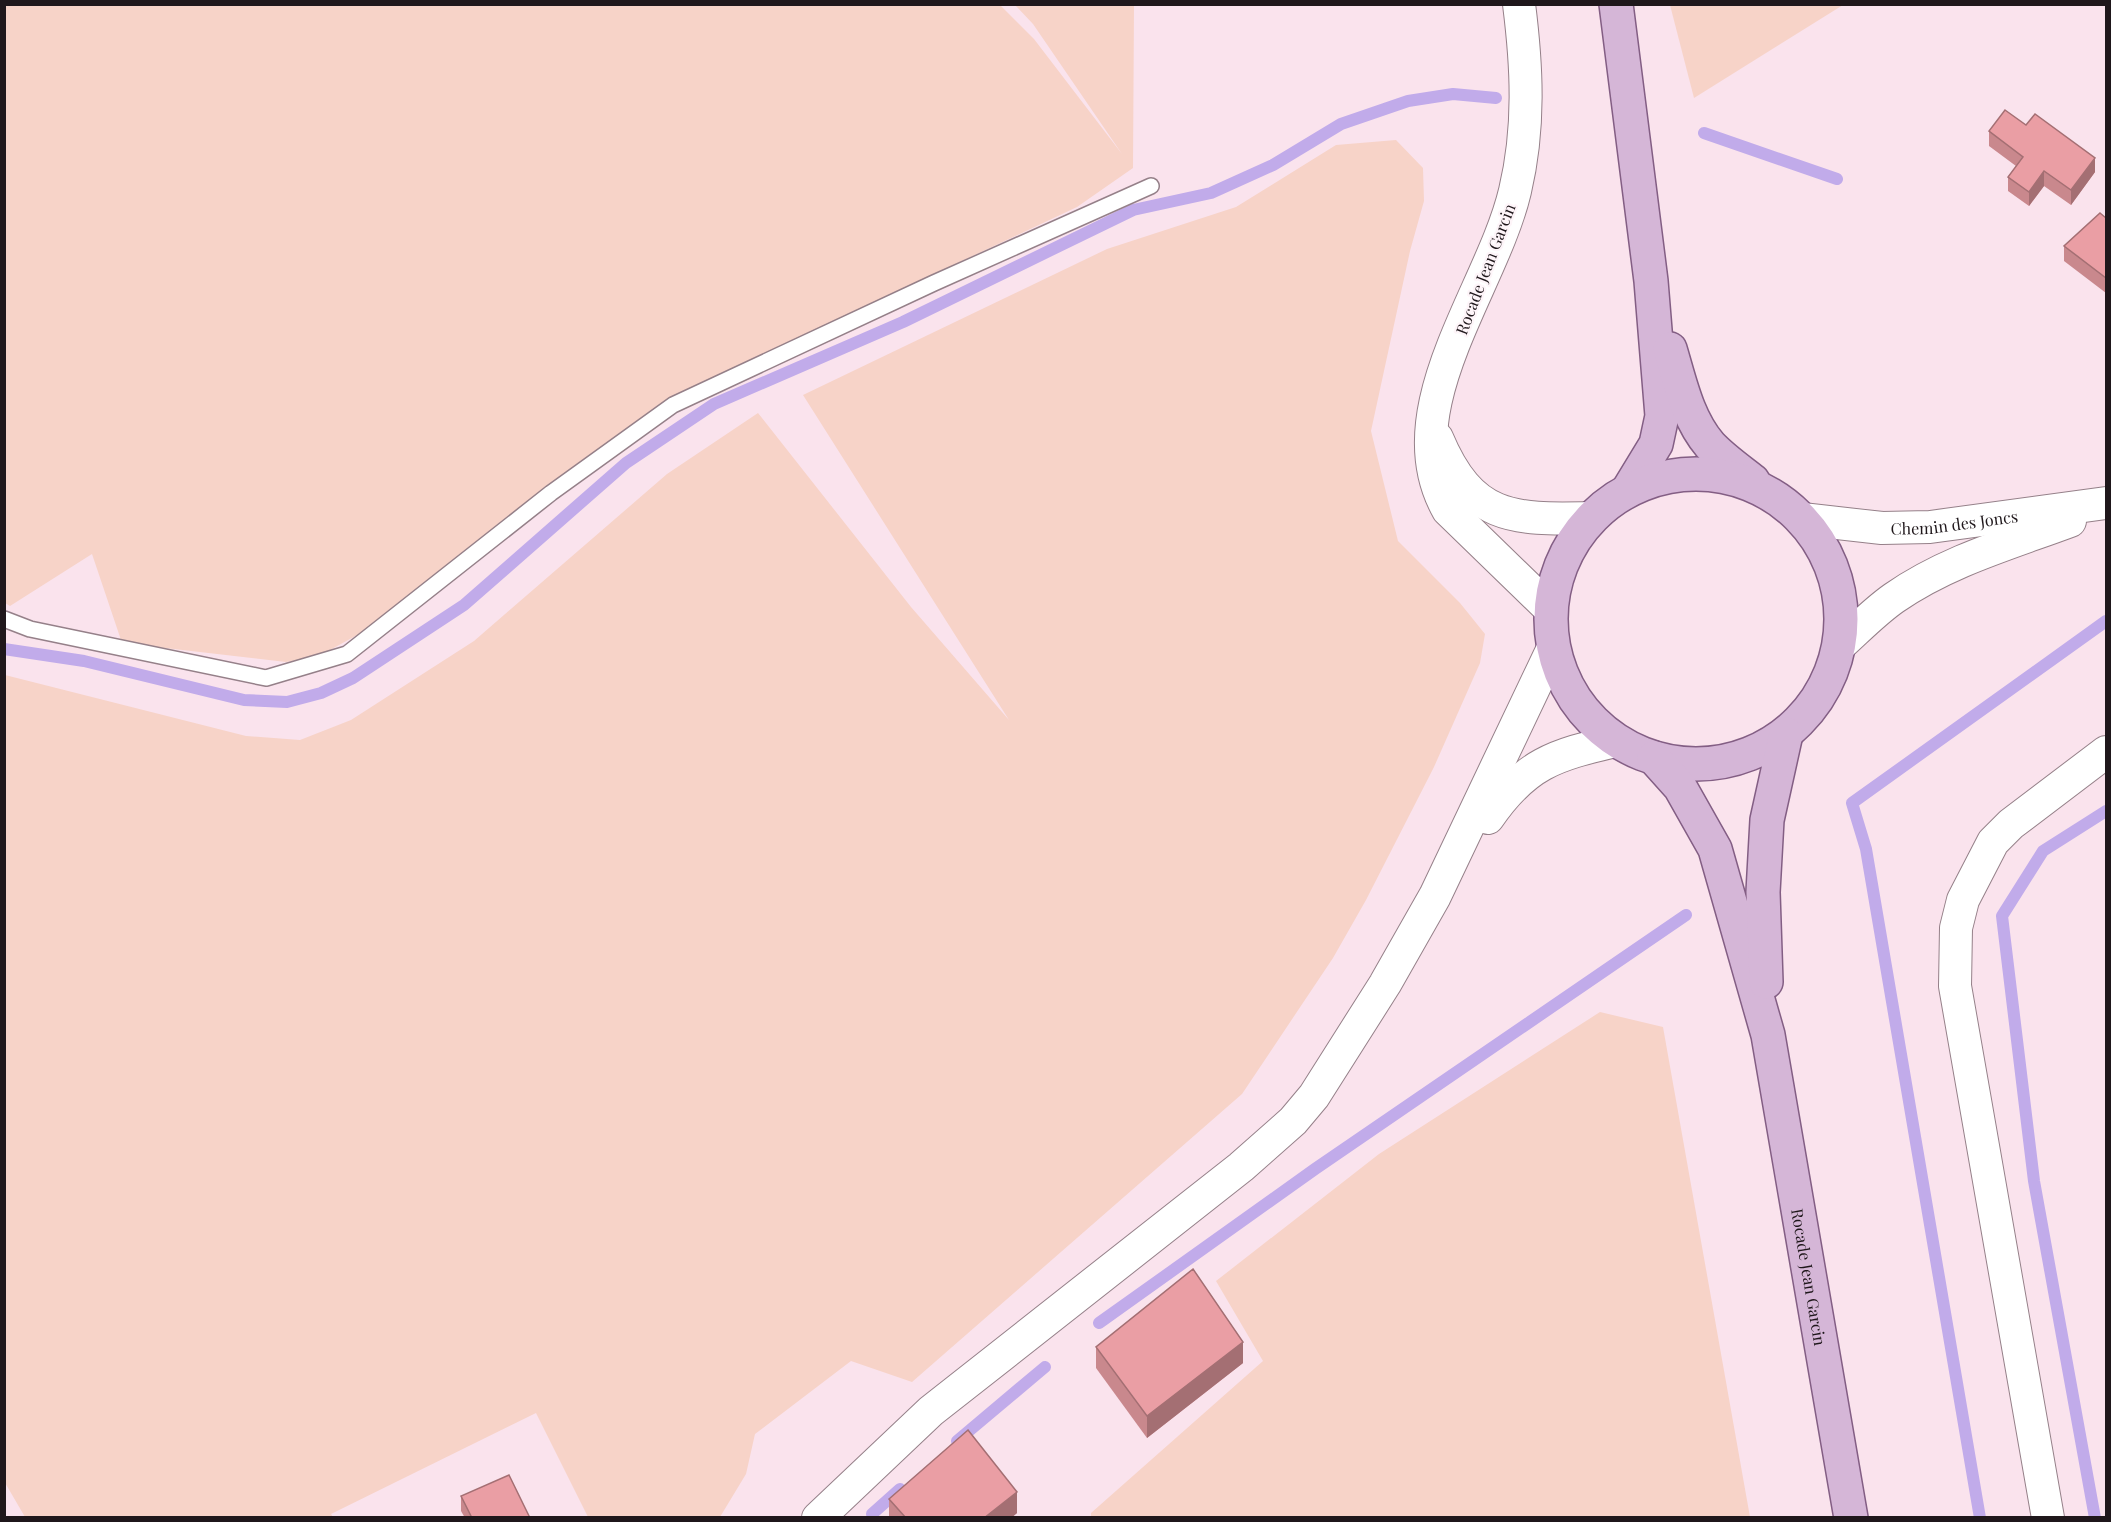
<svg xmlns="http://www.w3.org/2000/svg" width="2111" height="1522" font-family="'Playfair Display',serif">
	<rect width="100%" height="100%" fill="#fae3ed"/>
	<g fill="#f7d3c8">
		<path d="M4 5H1000L1034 39 1122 154 1033 24 1015 5H1134L1133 168 1077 207 685 391 370 628 319 656 286 662 122 643 92 554 10 606 5 603Z"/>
		<path d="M1670 5V4L1843 5 1694 98Z"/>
		<path d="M1396 140 1423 168 1424 201 1410 251 1371 431 1398 541 1460 603 1485 634 1480 663 1434 767 1366 900 1333 958 1242 1094 912 1382 851 1361 755 1434 746 1474 720 1517H588L536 1413 331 1514 333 1517H25L4 1481 5 675 246 736 300 740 351 720 474 641 667 474 758 413 911 607 1009 720 803 395 1107 249 1236 207 1336 145Z"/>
		<path d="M1600 1012 1663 1027 1750 1517H1091V1513L1263 1361 1216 1281 1379 1154Z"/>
	</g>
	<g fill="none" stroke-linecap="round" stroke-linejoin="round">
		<g stroke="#c1abea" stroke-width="12">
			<path d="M1704 133 1837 179"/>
			<path d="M4 649 84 661 244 700 287 702 321 693 353 678 464 605 626 463 714 404 903 322 1133 210 1211 193 1273 165 1341 124 1408 101 1453 94 1496 98"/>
			<path d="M1099 1323 1315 1169 1686 915"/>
			<path d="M957 1441 1045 1367"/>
			<path d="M872 1514 900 1489"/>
			<path d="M1980 1518 1866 849 1852 803 2106 621"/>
			<path d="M2095 1518 2034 1181 2002 916 2043 851 2106 811"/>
		</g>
		<defs>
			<path id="lane" d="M4 619 30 629 266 678 347 654 551 493 673 405 934 283 1151 186"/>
			<g id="street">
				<path d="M1519 4C1527 67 1530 128 1515 191 1492 289 1391 410 1448 510L1550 609"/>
				<path d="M1437 438C1471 519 1511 520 1590 518"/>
				<path id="s1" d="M1802 519 1882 528 1930 527 2106 503"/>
				<path d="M1839 646C1857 630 1874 612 1894 598 1947 561 2011 543 2070 521"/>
				<path d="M1488 818C1525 764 1554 755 1616 741"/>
				<path d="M818 1518 931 1411 1241 1167 1293 1121 1314 1096 1385 984 1435 896 1553 648"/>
				<path d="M2048 1518 1955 986 1956 928 1963 900 1993 842 2011 824 2106 752"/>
			</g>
			<g id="primary">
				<path d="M1616 4 1651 281 1662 416 1656 444 1628 490"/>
				<path d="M1670 349C1680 382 1687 418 1710 445 1722 458 1739 470 1753 481"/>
				<circle cx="1696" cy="619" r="145"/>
				<path id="s2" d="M1654 758 1680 787 1715 849 1768 1035 1851 1518"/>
				<path d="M1766 982 1763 892 1767 820 1786 734"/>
			</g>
		</defs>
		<use href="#lane" stroke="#958089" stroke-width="18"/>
		<use href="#street" stroke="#958089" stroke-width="34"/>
		<use href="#primary" stroke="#835e84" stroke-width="36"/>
		<use href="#lane" stroke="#fff" stroke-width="15"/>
		<use href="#street" stroke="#fff" stroke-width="32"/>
		<use href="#primary" stroke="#d5b6d7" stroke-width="33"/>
	</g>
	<g fill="#c9888d">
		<path d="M1989 131 2095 172 2071 205 2044 186 2029 206 2008 191V177L2016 166 1989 146Z"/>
		<path d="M2106 218V293L2064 261V246Z"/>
		<path d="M1096 1347 1243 1363 1147 1438 1096 1368Z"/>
		<path d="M461 1496 530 1518H465L461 1511Z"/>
		<path d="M889 1499 1017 1513 1011 1518H889Z"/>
	</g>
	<g fill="#a46f73">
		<path d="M2095 158V172L2071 205V190Z"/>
		<path d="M2044 171V186L2029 206V192Z"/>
		<path d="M1243 1342V1363L1147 1438V1416Z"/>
		<path d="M1017 1492V1513L1011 1518H984Z"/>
	</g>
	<g fill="#ea9ea4" stroke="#a46f73" stroke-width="1.5">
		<path d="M2005 110 2026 125 2035 114 2095 158 2071 190 2044 171 2029 192 2008 177 2023 157 1989 131Z"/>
		<path d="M2100 213 2106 218V278L2064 246Z"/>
		<path d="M1193 1269 1243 1342 1147 1416 1096 1347Z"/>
		<path d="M968 1430 1017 1492 984 1518H906L889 1499Z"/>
		<path d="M509 1475 530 1518H472L461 1496Z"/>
	</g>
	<g text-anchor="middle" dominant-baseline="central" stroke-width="4.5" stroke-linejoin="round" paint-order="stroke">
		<g font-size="16" fill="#1f171b" stroke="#fef5f9">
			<text transform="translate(1485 269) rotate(-69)">Rocade Jean Garcin</text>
			<text stroke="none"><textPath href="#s1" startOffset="153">Chemin des Joncs</textPath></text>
			<text stroke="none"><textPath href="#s2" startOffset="549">Rocade Jean Garcin</textPath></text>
		</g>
	</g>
	<rect width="2111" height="1522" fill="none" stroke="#1f171b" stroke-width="12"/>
</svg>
